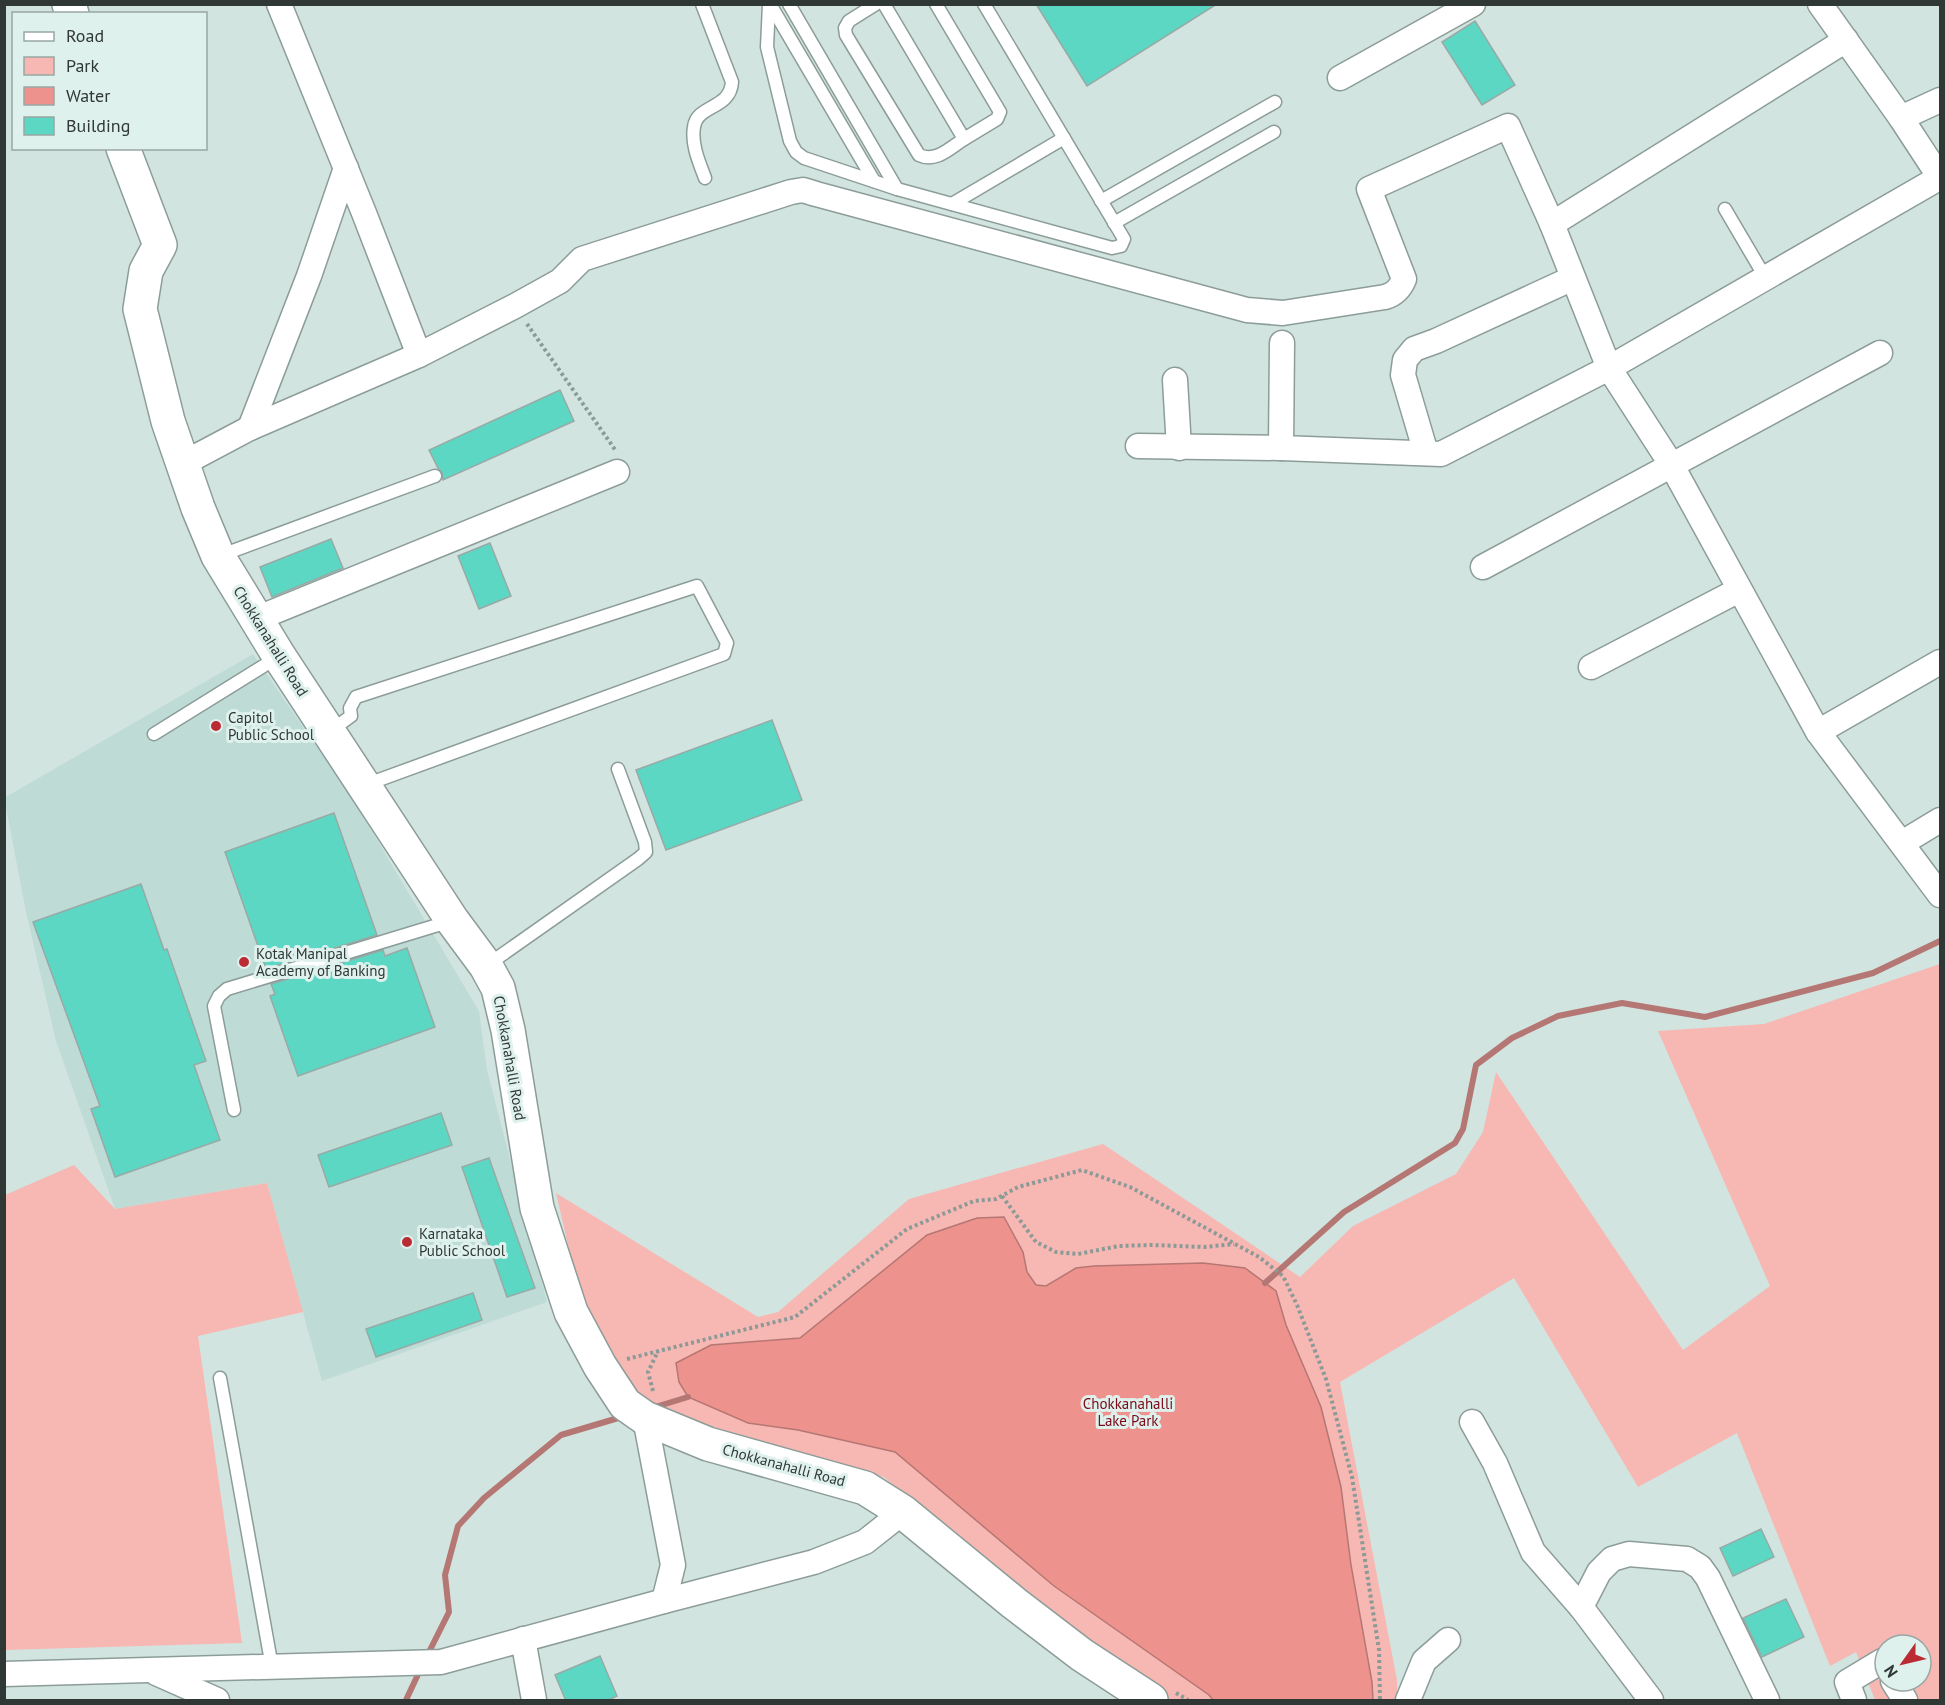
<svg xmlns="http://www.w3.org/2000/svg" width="1945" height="1705" font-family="'PT Sans',sans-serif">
	<rect width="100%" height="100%" fill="#d2e4e0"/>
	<path fill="#bfdbd5" d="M253 654 352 798 479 1011 487 1070 547 1302 322 1381 267 1183 115 1209 56 1041 26 912 5 802 4 798Z"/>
	<g fill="#f7b7b2" fill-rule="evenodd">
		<path d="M1940 964V1700H1875L1856 1652 1830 1666 1737 1433 1638 1487 1514 1278 1340 1382 1397 1680V1700H1169L1080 1644 884 1477 763 1453 661 1418 621 1382 581 1301 556 1193 758 1317 778 1312 909 1199 1103 1144 1300 1277 1353 1226 1456 1174 1483 1132 1496 1072 1683 1350 1770 1286 1658 1031 1764 1024ZM1885 1645H1921V1681H1885Z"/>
		<path d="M74 1165 115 1209 267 1183 303 1312 198 1336 242 1643 5 1650V1195Z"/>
	</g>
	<path fill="#ee928d" stroke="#b57773" stroke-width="1.5" d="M1004 1217 1023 1252 1027 1272 1036 1285 1046 1286 1076 1268 1094 1266 1203 1263 1245 1268 1276 1291 1286 1325 1321 1407 1341 1487 1351 1565 1372 1682 1373 1700H1213L1209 1695 1054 1586 895 1452 798 1430 748 1423 688 1397 679 1382 676 1363 711 1345 800 1338 927 1235 977 1218Z"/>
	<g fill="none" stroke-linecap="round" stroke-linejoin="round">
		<g stroke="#b57773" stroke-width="6">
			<path d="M1265 1283 1344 1212 1455 1143 1463 1129 1476 1065 1512 1038 1558 1016 1622 1003 1705 1017 1873 973 1940 941"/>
			<path d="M652 1408 688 1397"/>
			<path d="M427 1656 449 1612 445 1575 458 1526 484 1498 561 1435 625 1416"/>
			<path d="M406 1700 421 1668"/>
		</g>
	</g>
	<g fill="#5cd7c4" stroke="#98aaa6" stroke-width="1.5">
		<path d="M1036 4H1217L1087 86Z"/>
		<path d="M1475 21 1515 85 1482 105 1442 42Z"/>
		<path d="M560 390 574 421 443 480 442 473 438 468 429 450Z"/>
		<path d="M331 539 343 568 272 597 260 567Z"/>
		<path d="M490 543 511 596 479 609 458 556Z"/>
		<path d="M772 720 802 800 666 850 636 770Z"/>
		<path d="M334 813 377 935 266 969 225 852Z"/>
		<path d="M141 884 164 950 167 949 206 1061 194 1065 220 1140 115 1177 91 1109 100 1106 33 922Z"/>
		<path d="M407 948 435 1027 298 1076 270 996 275 994 271 984 383 950 385 956Z"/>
		<path d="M441 1113 452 1145 329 1187 318 1155Z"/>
		<path d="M489 1158 535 1288 507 1297 462 1167Z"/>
		<path d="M473 1293 482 1320 376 1357 366 1329Z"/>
		<path d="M1761 1529 1774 1557 1733 1576 1720 1548Z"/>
		<path d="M1786 1599 1804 1637 1762 1657 1743 1618Z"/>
		<path d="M600 1656 617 1696 606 1701H566L555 1675Z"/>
	</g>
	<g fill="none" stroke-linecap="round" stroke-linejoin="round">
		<defs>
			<g id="lane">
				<path d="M702 4 732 82C730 110 697 104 694 127 691 144 699 162 705 178"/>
				<path d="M769 4 767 47 790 141 796 152 804 158 897 189"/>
				<path d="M770 4 874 181"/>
				<path d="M789 4 897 189 1112 248 1121 246 1124 239 984 4"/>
				<path d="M876 4 849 21 845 28 846 35 919 155C936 163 950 148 964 139"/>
				<path d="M884 4 964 139 997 119 1000 112 936 4"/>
				<path d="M1101 201 1275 102"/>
				<path d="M952 204 1064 138"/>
				<path d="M1725 209 1765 277"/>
				<path d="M1114 223 1274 132"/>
				<path d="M219 556 435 476"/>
				<path d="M329 732 351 716 350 708 356 697 697 586 727 643 724 654 365 785"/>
				<path d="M154 734 278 657"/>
				<path d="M486 966 638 859 646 852 645 842 618 769"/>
				<path d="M234 1110 214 1006 219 996 227 989 451 921"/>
				<path d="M220 1378 272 1667"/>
			</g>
			<g id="street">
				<path d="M279 4 364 213 419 355"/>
				<path d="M1820 4 1901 118 1940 100"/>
				<path d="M1340 78 1473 4"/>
				<path d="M1552 224 1609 368 1671 464 1818 732 1940 662"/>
				<path d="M1175 380 1179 448"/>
				<path d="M250 428 309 276 346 168"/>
				<path d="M1138 446 1281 448 1441 454 1609 368 1932 182 1936 176 1935 170 1901 118"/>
				<path d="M1281 448 1282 343"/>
				<path d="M1426 453 1403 375 1405 360 1414 349 1436 341 1573 278"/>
				<path d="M184 463 250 428 419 355 515 306 560 281 582 259 791 192 803 190 816 194 1247 310 1283 313 1385 297C1395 294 1400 289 1404 279L1369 189 1508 126 1552 224 1846 40"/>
				<path d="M1483 567 1880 353"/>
				<path d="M256 619 617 472"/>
				<path d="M1591 667 1739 590"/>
				<path d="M1818 732 1940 895"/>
				<path d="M1902 843 1940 820"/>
				<path d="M1472 1422 1495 1463 1533 1552 1581 1607 1651 1700"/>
				<path d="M664 1601 814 1562 865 1542 903 1512"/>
				<path d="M1581 1607 1599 1572 1612 1559 1629 1554 1687 1559 1700 1567 1708 1578 1767 1700"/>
				<path d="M523 1639 534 1700"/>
				<path d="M156 1673 217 1700"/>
				<path d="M4 1674 441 1662 664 1601 673 1565 645 1418"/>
				<path d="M1893 1681 1905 1700"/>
				<path d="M1408 1700 1424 1661 1448 1640"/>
				<path d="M1854 1700 1847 1682 1882 1661 1885 1666"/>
			</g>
			<g id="secondary">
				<path d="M69 4 72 14"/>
				<path d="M123 148 160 245 146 271 140 309 168 421 198 508 218 556 279 656 452 920 486 966 498 988 508 1030 537 1208 571 1312 600 1366 625 1404 645 1418 708 1444 865 1488 903 1512 1014 1603 1082 1655 1151 1700"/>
			</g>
		</defs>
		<use href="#lane" stroke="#8c9d99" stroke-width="15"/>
		<use href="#street" stroke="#8c9d99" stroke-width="27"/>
		<use href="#secondary" stroke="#8c9d99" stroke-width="36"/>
		<g stroke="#8c9a97" stroke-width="4" stroke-dasharray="3 3" stroke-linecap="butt">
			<path d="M527 324 616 451"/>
			<path d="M1002 1196 1036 1242 1056 1252 1078 1254 1119 1246 1152 1245 1204 1247 1234 1244"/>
			<path d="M627 1359 795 1317 907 1229 974 1201 996 1199 1018 1187 1082 1170 1130 1187 1259 1257 1283 1276 1297 1305 1326 1379 1352 1477 1379 1650 1380 1700"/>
			<path d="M653 1391 648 1372 658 1351"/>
			<path d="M1176 1693 1188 1700"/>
		</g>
		<use href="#lane" stroke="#fff" stroke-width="12"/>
		<use href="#street" stroke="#fff" stroke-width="24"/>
		<use href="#secondary" stroke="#fff" stroke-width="33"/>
	</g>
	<g fill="#bb2b34" stroke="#dff1ed" stroke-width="2">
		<circle cx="216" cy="726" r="6"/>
		<circle cx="244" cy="962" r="6"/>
		<circle cx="407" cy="1242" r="6"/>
	</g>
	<g text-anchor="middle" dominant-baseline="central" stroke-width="6" stroke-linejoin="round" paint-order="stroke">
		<g font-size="15" fill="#303836" stroke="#dff1ed">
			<text transform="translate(271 641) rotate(58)">Chokkanahalli Road</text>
			<text transform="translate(510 1058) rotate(80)">Chokkanahalli Road</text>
			<text transform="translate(784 1465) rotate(15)">Chokkanahalli Road</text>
		</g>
		<g font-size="15" fill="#303836" stroke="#dff1ed" text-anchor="start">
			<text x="228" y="717">Capitol<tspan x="228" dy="17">Public School</tspan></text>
			<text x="256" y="953">Kotak Manipal<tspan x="256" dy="17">Academy of Banking</tspan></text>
			<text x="419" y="1233">Karnataka<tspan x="419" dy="17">Public School</tspan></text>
		</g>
		<g font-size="15" fill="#7b0917" stroke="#dff1ed">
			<text x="1128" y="1403">Chokkanahalli<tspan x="1128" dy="17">Lake Park</tspan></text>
		</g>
	</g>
	<rect width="1945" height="1705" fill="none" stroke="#303836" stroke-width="12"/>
	<rect x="12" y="12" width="195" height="138" fill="#dff1ed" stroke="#99a7a4" stroke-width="1.5"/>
	<rect x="24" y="32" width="30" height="9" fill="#ffffff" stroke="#99a7a4" stroke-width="1.5"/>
	<text x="66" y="42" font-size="18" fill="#303836">Road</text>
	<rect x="24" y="57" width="30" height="18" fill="#f7b7b2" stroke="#99a7a4" stroke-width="1.5"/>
	<text x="66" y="72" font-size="18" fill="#303836">Park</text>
	<rect x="24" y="87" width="30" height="18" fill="#ee928d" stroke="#99a7a4" stroke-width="1.5"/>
	<text x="66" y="102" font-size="18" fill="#303836">Water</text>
	<rect x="24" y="117" width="30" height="18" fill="#5cd7c4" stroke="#99a7a4" stroke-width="1.5"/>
	<text x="66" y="132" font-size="18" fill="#303836">Building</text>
	<g transform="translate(1903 1663) rotate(236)"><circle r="28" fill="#dff1ed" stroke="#99a7a4" stroke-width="1.5"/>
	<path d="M0-4.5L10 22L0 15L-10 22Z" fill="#bb2b34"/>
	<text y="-9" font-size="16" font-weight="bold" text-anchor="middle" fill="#303836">N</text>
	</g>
</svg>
